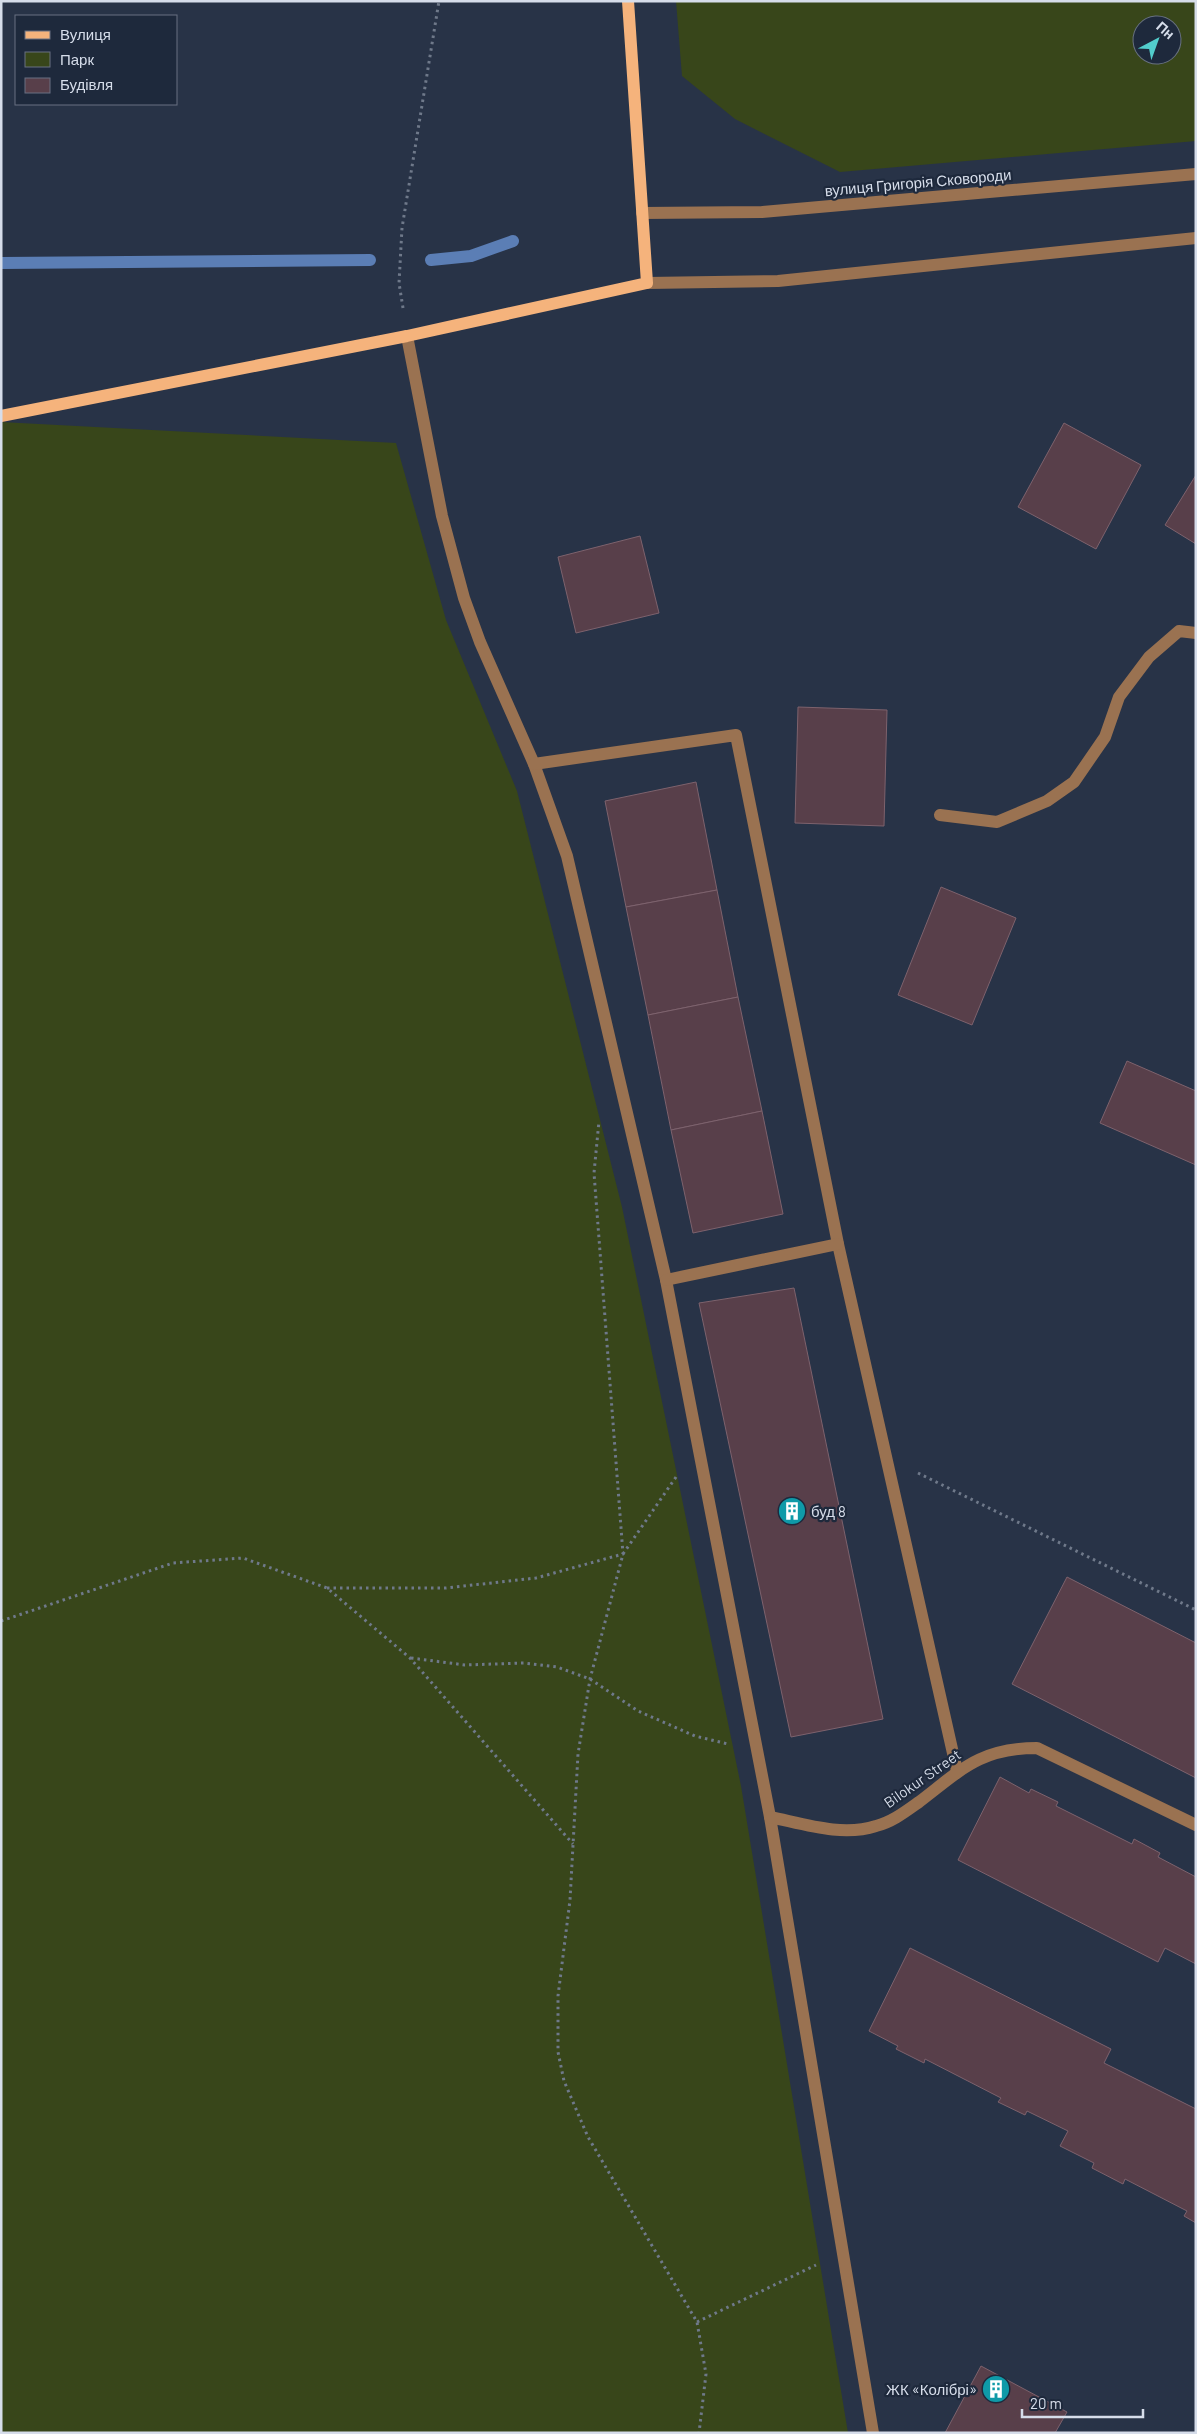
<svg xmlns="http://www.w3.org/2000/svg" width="1197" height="2434" font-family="Barlow,sans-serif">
	<rect width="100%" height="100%" fill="#283347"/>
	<g fill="#38461a" fill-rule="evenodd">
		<path d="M676 1H1196V141L840 172 735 119 682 76ZM1142 25H1172V55H1142Z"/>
		<path d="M1 422 396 443 446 620 517 791 622 1207 741 1786 848 2433H1Z"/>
	</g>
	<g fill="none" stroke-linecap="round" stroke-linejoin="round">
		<g stroke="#5b7eb5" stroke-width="12">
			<path d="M431 260 471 256 513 241"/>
			<path d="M1 263 370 260"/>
		</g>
	</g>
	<g fill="#583f4a" stroke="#7d626d">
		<path d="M1064 423 1141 465 1096 549 1018 507Z"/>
		<path d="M1196 475V544L1165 525Z"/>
		<path d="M640 536 659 613 576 633 558 557Z"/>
		<path d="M798 707 887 710 884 826 795 823Z"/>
		<path d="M696 782 717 890 626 907 605 801Z"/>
		<path d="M941 887 1016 918 972 1025 898 995Z"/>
		<path d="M717 890 738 997 648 1015 626 907Z"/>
		<path d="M738 997 762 1111 671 1130 648 1015Z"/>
		<path d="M1127 1061 1196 1091V1165L1100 1123Z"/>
		<path d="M762 1111 783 1214 693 1233 671 1130Z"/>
		<path d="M794 1288 883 1719 791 1737 699 1303Z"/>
		<path d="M1067 1577 1196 1643V1778L1012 1684Z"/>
		<path d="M1000 1777 1029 1793 1031 1789 1058 1802 1056 1806 1132 1844 1134 1839 1160 1853 1158 1857 1196 1877V1964L1165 1948 1158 1962 958 1860Z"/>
		<path d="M910 1948 1111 2049 1104 2063 1196 2109V2223L1184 2216 1187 2211 1125 2179 1123 2184 1092 2168 1094 2163 1060 2146 1068 2131 1027 2111 1025 2115 998 2102 1001 2098 925 2059 924 2063 896 2049 898 2046 869 2031Z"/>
		<path d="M981 2366 1067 2412 1055 2433H945Z"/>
	</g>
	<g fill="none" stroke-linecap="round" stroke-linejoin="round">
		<g stroke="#6f798a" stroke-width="3" stroke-dasharray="2.5 4" stroke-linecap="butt">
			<path d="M403 308 399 283 402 228 439 1"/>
			<path d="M918 1473 1196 1610"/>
			<path d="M676 1477 623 1554 590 1679 578 1754 570 1900 558 1996V2052L564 2081 588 2137 697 2322 706 2374 699 2433"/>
			<path d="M327 1588H446L536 1578 623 1554 594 1173 599 1121"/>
			<path d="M1 1621 173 1563 243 1558 327 1588 410 1658 573 1844"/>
			<path d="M411 1658 465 1665 524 1663 557 1667 590 1679 638 1711 695 1736 728 1744"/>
			<path d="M697 2322 816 2265"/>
		</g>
		<g stroke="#9a7251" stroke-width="12">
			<path d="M642 213 762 212 1196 174"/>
			<path d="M647 283 778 281 1196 238"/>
			<path d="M407 336 442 516 464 598 480 642 534 764 567 856 666 1280 770 1817 873 2433"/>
			<path d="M534 764 736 735 838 1244 957 1771"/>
			<path d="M940 815 997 822 1047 801 1074 782 1105 737 1119 697 1149 657 1179 631 1196 633"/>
			<path d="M666 1280 838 1244"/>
			<path d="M770 1817C804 1824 842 1837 876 1826 892 1822 905 1812 919 1802 961 1770 980 1748 1037 1748L1196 1825"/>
		</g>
		<path stroke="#f5b37c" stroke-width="12" d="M1 416 407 336 647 283 628 1"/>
	</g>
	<defs>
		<symbol id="building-disc" viewBox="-11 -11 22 22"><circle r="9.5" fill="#0f9aa8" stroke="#1e293c"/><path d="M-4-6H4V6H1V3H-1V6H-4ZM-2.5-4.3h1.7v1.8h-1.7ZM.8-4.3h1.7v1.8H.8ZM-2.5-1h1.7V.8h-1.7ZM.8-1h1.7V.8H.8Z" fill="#fff"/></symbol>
	</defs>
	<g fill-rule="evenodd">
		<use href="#building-disc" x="776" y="1495" width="32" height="32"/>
		<use href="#building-disc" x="980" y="2373" width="32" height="32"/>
	</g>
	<g text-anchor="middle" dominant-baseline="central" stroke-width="4.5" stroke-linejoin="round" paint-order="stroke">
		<g font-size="15" fill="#d6ddea" stroke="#1e293c">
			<text transform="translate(918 182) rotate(-5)">вулиця Григорія Сковороди</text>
			<text transform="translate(922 1778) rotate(-35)">Bilokur Street</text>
		</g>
		<g font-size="15" fill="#d6ddea" stroke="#1e293c" text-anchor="start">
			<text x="811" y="1511">буд 8</text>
			<text x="977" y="2389" text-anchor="end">ЖК «Колібрі»</text>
		</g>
	</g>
	<rect width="1197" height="2434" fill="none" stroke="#d6ddea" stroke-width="5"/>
	<rect x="15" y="15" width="162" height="90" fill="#1e293c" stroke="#687182"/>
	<rect x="25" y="31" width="25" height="8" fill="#f5b37c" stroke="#687182"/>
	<text x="60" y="40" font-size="15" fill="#d6ddea">Вулиця</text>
	<rect x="25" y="52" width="25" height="15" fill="#38461a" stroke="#687182"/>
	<text x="60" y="65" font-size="15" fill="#d6ddea">Парк</text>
	<rect x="25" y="78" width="25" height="15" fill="#583f4a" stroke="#687182"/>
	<text x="60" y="90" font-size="15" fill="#d6ddea">Будівля</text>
	<g transform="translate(1157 40) rotate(41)"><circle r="24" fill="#1e293c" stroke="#687182"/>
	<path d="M0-4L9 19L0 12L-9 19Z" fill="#52cdcc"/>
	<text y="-8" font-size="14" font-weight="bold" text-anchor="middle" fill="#d6ddea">Пн</text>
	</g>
	<path d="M1022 2409v8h121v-8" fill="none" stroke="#d6ddea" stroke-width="2.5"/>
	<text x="1030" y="2409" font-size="15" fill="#d6ddea" stroke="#1e293c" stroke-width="4" paint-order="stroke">20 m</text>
</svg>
